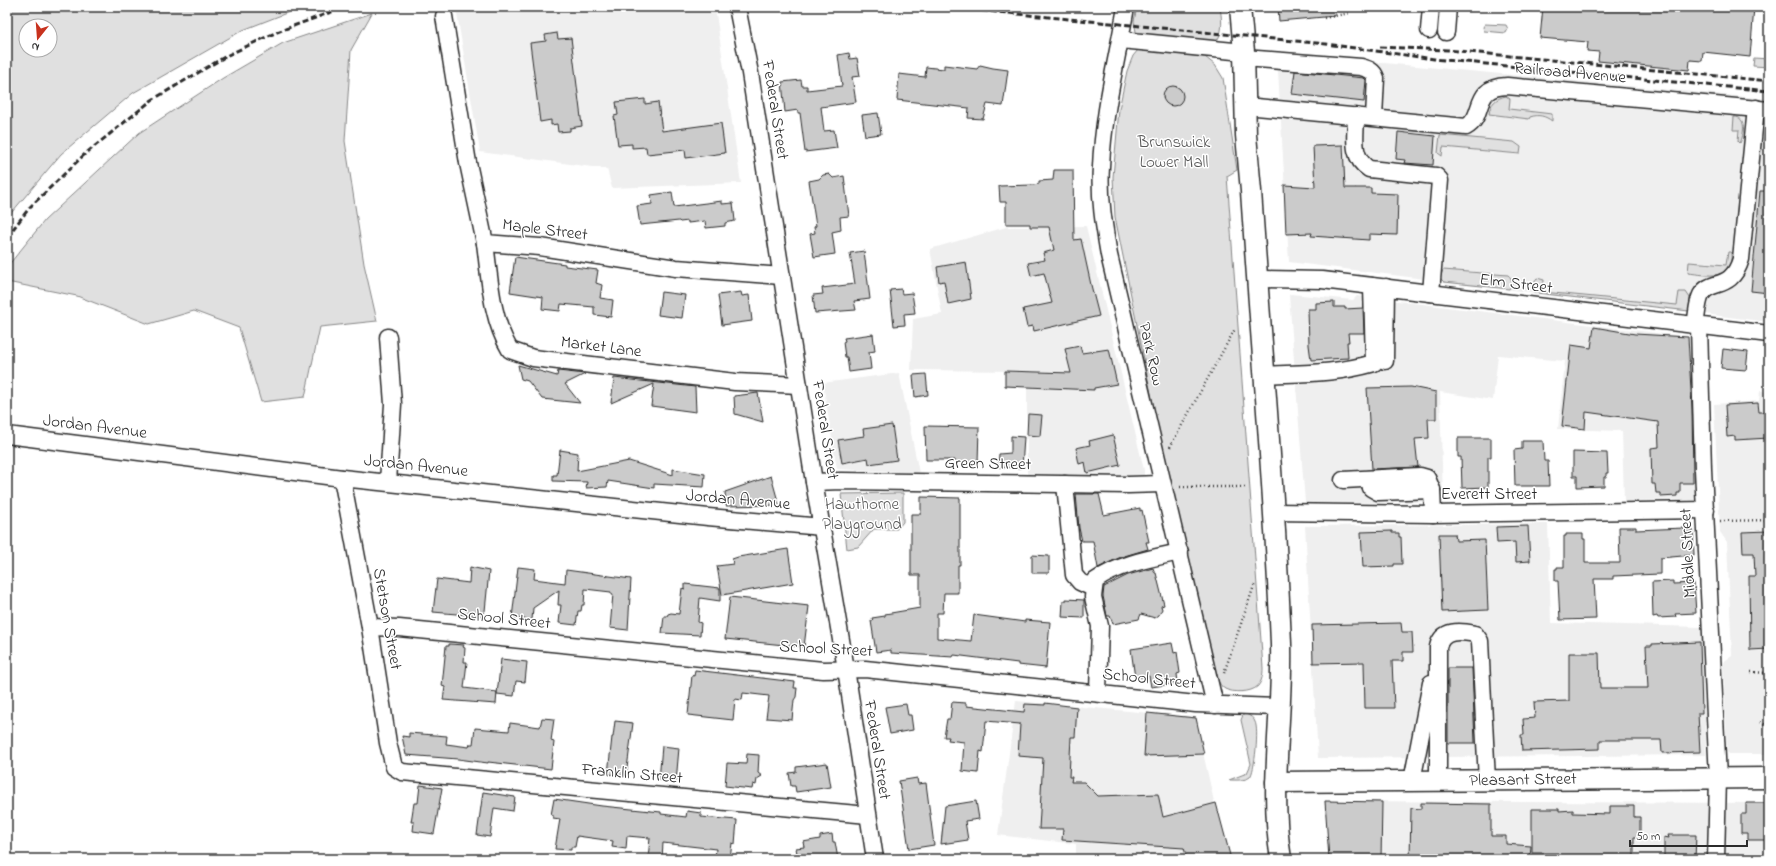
<svg xmlns="http://www.w3.org/2000/svg" width="1776" height="866" font-family="'Indie Flower',sans-serif">
	<rect width="100%" height="100%" fill="#fff"/>
	<filter id="ink" filterUnits="userSpaceOnUse"><feTurbulence type="fractalNoise" baseFrequency=".025" numOctaves="2"/><feDisplacementMap in="SourceGraphic" scale="8" xChannelSelector="R" yChannelSelector="G"/><feConvolveMatrix kernelMatrix="1 2 1 2 8 2 1 2 1" color-interpolation-filters="sRGB"/></filter>
	<g filter="url(#ink)">
		<g fill="#efefef">
			<path d="M463 7H715L741 183 612 188 607 169 480 152 456 8Z"/>
			<path d="M1277 53 1769 99V322L1289 262Z"/>
			<path d="M1086 226 1144 470V478L1027 477V371L911 370 913 319 942 314 930 249 1006 227Z"/>
			<path d="M1291 294 1353 300 1357 296 1688 337 1696 500 1624 501 1622 431 1558 429 1565 361 1498 355 1493 400 1440 392 1443 502 1305 503 1289 295Z"/>
			<path d="M899 373 919 473 837 469 823 383Z"/>
			<path d="M1760 391 1769 392V754H1729L1727 752 1723 662 1732 656 1727 542 1720 532 1714 404 1759 401Z"/>
			<path d="M1548 524 1551 623 1702 627 1706 755 1318 758 1305 526Z"/>
			<path d="M1016 701 1195 717 1227 859H1076V844L998 835Z"/>
			<path d="M1324 801 1769 803V859H1331Z"/>
		</g>
		<g fill="#e0e0e0" stroke="#868686" fill-rule="evenodd">
			<path d="M7 7H302L243 30 133 93 61 154 7 218ZM26 26H50V50H26Z"/>
			<path d="M1137 7H1220C1222 21 1224 33 1214 45L1137 37 1134 21Z"/>
			<path d="M372 13 351 50 345 141 364 264 377 321 320 327 305 397 261 402 239 328 194 311 149 324 77 296 7 282V267L45 220 139 133 223 78 283 43Z"/>
			<path d="M1485 24 1506 25 1508 29 1506 33 1484 31 1483 27Z"/>
			<path d="M1138 50 1205 57 1215 65 1223 78 1237 170 1227 176 1263 668C1263 675 1262 681 1258 686 1251 693 1233 693 1225 689 1221 687 1219 682 1217 679L1168 477 1115 217 1113 177 1119 109 1127 71 1133 56Z"/>
			<path d="M1754 58 1769 59V67L1753 66Z"/>
			<path d="M1506 96 1510 99 1509 109 1552 114V121C1545 116 1539 114 1530 117L1529 119 1489 114C1490 104 1496 98 1506 96Z"/>
			<path d="M1734 117C1747 116 1744 135 1740 143L1738 141 1739 130H1733Z"/>
			<path d="M1440 135 1514 142 1521 147 1520 154 1443 147 1442 156 1438 153Z"/>
			<path d="M1728 252H1731C1734 282 1707 275 1688 273L1689 262 1726 265Z"/>
			<path d="M1443 270 1508 275C1513 279 1513 285 1509 289L1444 282 1440 278Z"/>
			<path d="M1537 278 1544 280 1543 292 1677 305 1679 292H1686L1690 298 1689 311 1536 293C1531 290 1533 282 1537 278Z"/>
			<path d="M903 493V522L897 529H874L858 547 847 549 841 494Z"/>
			<path d="M1246 714C1250 716 1254 718 1255 722 1259 729 1255 771 1250 777 1245 781 1235 780 1229 780L1247 773 1251 764 1241 720 1243 715Z"/>
		</g>
		<g fill="#cbcbcb" stroke="#2b2b2b">
			<path d="M1278 7H1335V16L1279 21Z"/>
			<path d="M1543 7H1754L1750 57 1703 52 1702 61 1690 60 1689 70 1598 61 1599 52 1587 51 1588 42 1540 38Z"/>
			<path d="M557 33 558 39 571 38 582 126 570 128V131L558 132 557 124 551 125V120L540 122 530 43 546 41 545 35Z"/>
			<path d="M849 53 850 59 857 58 860 76 852 77 856 102 821 107 824 131 834 130 837 148 805 152 800 113H798V110L785 112 782 82 801 80 802 86H807V90L842 86 838 55Z"/>
			<path d="M944 65 977 69 980 65 993 68 1008 70 1003 106 987 104 983 119 968 118 969 108 897 100 899 74 925 77 926 67 944 69Z"/>
			<path d="M1295 71 1364 78 1366 80 1364 102 1292 94Z"/>
			<circle cx="1173" cy="96" r="10"/>
			<path d="M645 99V104L658 102 662 131 721 123 725 153 686 158 685 150 647 154 646 147 632 148V144L618 145 614 116 618 115 616 102Z"/>
			<path d="M878 113 881 134 865 136 862 115Z"/>
			<path d="M1398 132 1435 136 1433 165 1404 163 1405 160 1396 159Z"/>
			<path d="M1343 145 1345 188H1371V193L1398 194 1397 235 1369 234V240L1311 236 1312 233 1286 234 1284 185 1315 187 1313 146Z"/>
			<path d="M1054 170H1073L1074 240 1081 239 1091 285 1099 316 1034 331 1033 326 1027 327 1023 309 1052 303 1044 273 1031 276 1028 263 1045 260 1043 253 1054 250 1049 227H1030V224H1006V202H1000L999 186 1033 185 1039 184V181L1053 180Z"/>
			<path d="M829 174 833 178 844 176 849 216 840 217 841 230 832 232 835 254 814 257 810 234 815 233 814 227 816 226 809 181 819 179 823 175Z"/>
			<path d="M1760 191H1769V293L1751 291Z"/>
			<path d="M672 192 674 207 722 201V204L733 203 735 221 725 223V226L706 228 705 221 688 223V221L680 222 679 221 640 225 637 206 652 204 651 195Z"/>
			<path d="M864 251 870 299 854 301 856 310 815 313 813 295 823 294 822 288 855 284 850 253Z"/>
			<path d="M515 257 565 264V266L598 270 596 283 602 285 600 298 613 300 611 317 594 315V307L561 304 560 311 542 309 543 297 510 292Z"/>
			<path d="M966 262 971 299 948 304 944 281 939 282 937 267Z"/>
			<path d="M901 289 902 294 912 293 915 313 904 314 905 325 894 326 890 290Z"/>
			<path d="M661 292 685 295 682 318 658 315Z"/>
			<path d="M741 292 742 296 749 295 752 321 722 325 718 295Z"/>
			<path d="M1334 302V307H1345V309L1363 308 1364 333H1348L1349 342H1347L1348 358 1311 360 1309 345 1308 309H1316V303Z"/>
			<path d="M1594 327 1635 334 1688 337 1692 408 1693 483H1680V493H1677V496L1660 497V493H1656L1655 484H1652L1651 448 1659 447 1658 422 1586 412 1585 429 1562 426 1571 345 1591 348Z"/>
			<path d="M873 334 875 351 869 352 871 369 849 372 847 357H845L843 342 845 341 844 338Z"/>
			<path d="M1080 346 1082 353 1109 349 1117 384 1094 388V390L1005 386V371L1071 373 1065 349Z"/>
			<path d="M1723 349 1748 352 1746 370 1721 368Z"/>
			<path d="M518 365 557 376 558 371 585 374 565 384 580 403 542 399 528 381 521 379Z"/>
			<path d="M926 374 928 395 915 397 913 375Z"/>
			<path d="M614 378 695 387 696 412 651 406 654 384 611 403Z"/>
			<path d="M1411 387 1436 392V419H1428L1429 438 1415 439 1418 467 1372 469 1367 388Z"/>
			<path d="M758 393 763 422 735 414 734 396Z"/>
			<path d="M1758 403 1759 412H1767L1769 438 1735 440V436L1727 437 1725 405Z"/>
			<path d="M1028 414 1042 415 1040 436 1027 435Z"/>
			<path d="M892 425 897 460 869 464 868 458 842 463 838 440 864 436 863 429Z"/>
			<path d="M925 426 979 427 978 463 955 462V460H926Z"/>
			<path d="M1113 435 1120 465 1087 473 1085 462 1079 464 1076 448 1090 445 1089 441Z"/>
			<path d="M1011 436 1024 437 1022 468 998 467 999 454 1011 453Z"/>
			<path d="M1458 438H1491V457H1488V487L1462 488 1461 457H1458Z"/>
			<path d="M1522 441H1543L1544 461H1548L1549 486H1515L1514 450 1522 449Z"/>
			<path d="M560 450 578 453 577 471 629 461 673 475V469L705 474 704 487 654 484V488L608 481 607 487 586 488 587 482 553 481V475H557Z"/>
			<path d="M1573 452 1607 453 1608 473H1606V477H1604V486L1577 487V476H1573Z"/>
			<path d="M771 476 779 505 726 506 725 492Z"/>
			<path d="M1076 494H1099L1104 515 1140 508V511L1142 510 1149 542H1146L1148 549 1121 557 1098 568 1093 541H1082L1079 528Z"/>
			<path d="M921 497 960 498V565H958V593H944L943 613H937V638L971 641 974 615 1025 622V620L1050 622 1046 668 1018 665V663L954 655 953 657 891 653V650L876 652 871 621H873L872 618 885 616V614L920 608V575H911V514H921Z"/>
			<path d="M1528 526 1530 561 1516 562 1515 542 1497 543 1496 527Z"/>
			<path d="M1619 527H1636V530L1684 528V530H1693L1694 555 1660 558V574L1613 576V579H1594L1596 619 1560 620 1558 581H1555V569H1557V567H1564V536H1566V534H1583V539H1585V563H1620Z"/>
			<path d="M1392 531V533H1399V537H1401L1402 564H1394V566L1363 567 1361 532Z"/>
			<path d="M1769 531V649L1750 650 1749 576H1755L1754 553H1743L1742 532Z"/>
			<path d="M1439 534H1455L1456 541 1485 540 1488 610 1442 612Z"/>
			<path d="M788 549 793 583 722 595 717 566 733 564 732 559 738 557Z"/>
			<path d="M1032 555 1049 556V573H1032Z"/>
			<path d="M470 567 489 571 485 611 480 616 433 612 437 579 469 583Z"/>
			<path d="M518 567 535 569 534 579 565 583 566 570 631 579 628 630 610 628 613 594H611V592L585 589 584 605H582L581 611H578L576 625 559 623 561 605H558L559 590 533 608 532 620 512 618Z"/>
			<path d="M1153 568 1155 573H1156L1164 605 1161 606 1162 609 1159 615 1155 618 1141 614 1139 619 1113 624 1110 616H1107L1103 596 1104 587 1128 575Z"/>
			<path d="M1673 581V584L1694 583 1696 613 1675 614 1676 617 1658 618 1657 616 1653 617 1652 582Z"/>
			<path d="M685 584 720 588V601L700 598 698 622 701 623 700 635 662 633 664 616H667L668 614 671 613 679 614 682 588 685 589Z"/>
			<path d="M730 597 809 606 804 647 725 639Z"/>
			<path d="M1066 599 1084 600V618L1062 617 1063 601H1066Z"/>
			<path d="M1401 623 1402 632H1412L1413 652H1403V661H1392L1394 708H1365L1364 662 1313 663 1312 625Z"/>
			<path d="M1700 642 1702 713H1698L1700 752 1662 753 1661 740H1600V749L1522 751 1521 735H1524L1523 719 1535 718 1534 702 1569 701V653H1599L1600 688H1648L1646 646H1652V644Z"/>
			<path d="M1172 643 1174 653 1177 652 1180 673 1177 674 1178 683 1151 687 1149 676 1135 678 1131 649Z"/>
			<path d="M449 644 464 645 463 647 465 648 464 662H467L464 688 497 692 496 704 443 700 445 687 442 686 446 646H449Z"/>
			<path d="M501 659 527 662 525 682 516 681 514 696 497 694Z"/>
			<path d="M1448 668H1472L1475 743H1448Z"/>
			<path d="M695 670 795 682 794 688H797L796 697 794 700 792 720 766 718 769 696 743 693 742 700 735 699 733 720 688 715 692 675 694 676Z"/>
			<path d="M952 702 966 703V706L1024 712 1025 704 1045 705V703L1077 707 1075 737H1071L1069 777H1072L1071 782H1084L1098 796 1158 794 1163 817 1216 803 1231 859H1187L1184 848 1062 840 1063 829H1039L1043 758 1018 756 1020 724 986 721 983 752 980 751 978 773 962 771 964 742 948 740 949 737H944L947 719H950Z"/>
			<path d="M906 704 908 715H911L913 730 890 734 885 707Z"/>
			<path d="M1147 713 1196 718 1204 754 1144 756Z"/>
			<path d="M542 718 554 719 551 741 554 742 551 769 488 762V763L458 759 406 755 402 736 409 737V733L447 736 446 744 469 747 470 744H473L475 728 509 731 510 723 540 727Z"/>
			<path d="M615 721 633 723 626 776 608 774 612 737H613Z"/>
			<path d="M662 746 679 748 676 782 659 780Z"/>
			<path d="M747 754 759 755 758 773 762 776 757 779 756 785 753 784 752 789 725 786 727 763 746 764Z"/>
			<path d="M827 763 831 787 796 792 795 786H791L789 773 796 772V767Z"/>
			<path d="M917 778 918 784 926 783 934 845 909 849 899 781Z"/>
			<path d="M420 785 442 788 434 834 413 831 414 822H411L414 803H418Z"/>
			<path d="M483 792 515 797 513 811 494 808 490 837 477 835Z"/>
			<path d="M554 799 602 806 661 812V814L686 817 687 811 701 813V817L737 820 735 844 732 843 730 859 715 857 716 849 663 843 662 859H648L650 838 627 836 626 849 612 847 613 841 577 836 575 847H571V850L555 849 560 819 553 818V815H551Z"/>
			<path d="M976 801 979 819 965 821 968 840 941 844 945 806Z"/>
			<path d="M1325 801 1382 802 1381 859H1329Z"/>
			<path d="M1421 803 1491 804V836H1506V844L1531 846 1530 859H1410L1411 808 1421 809Z"/>
			<path d="M1746 803H1769V840H1747V833H1741V814H1746Z"/>
			<path d="M1610 806H1634V817H1640V837H1634V858H1629V859H1558V853H1532V809H1559V811L1573 810V813L1610 814Z"/>
			<path d="M832 834 833 842H835L838 859H798L796 848 804 847 803 842 820 839V836Z"/>
			<path d="M1668 835H1696L1695 859H1664V837L1669 838Z"/>
		</g>
		<g fill="none" stroke-linecap="round" stroke-linejoin="round">
			<defs>
				<g id="minor">
					<path d="M737 7 750 73 814 482 846 669 875 859"/>
					<path d="M1126 7C1117 60 1103 114 1101 167 1099 197 1104 226 1109 255L1215 705"/>
					<path d="M444 16 468 163 485 243 540 247 676 268 782 276"/>
					<path d="M1429 30 1431 7"/>
					<path d="M1446 32 1448 7"/>
					<path d="M1121 40 1244 52"/>
					<path d="M1244 58 1361 67C1368 69 1373 70 1376 78L1374 117"/>
					<path d="M1246 106 1466 127C1486 117 1471 87 1507 86L1769 110"/>
					<path d="M1356 116C1356 135 1350 157 1369 169L1436 176 1440 180 1431 293"/>
					<path d="M485 243C490 280 491 318 510 350L533 358 735 382 799 385"/>
					<path d="M1257 279 1322 280 1372 286 1769 334"/>
					<path d="M1695 325C1697 316 1697 303 1701 295 1711 278 1731 292 1741 259L1756 108"/>
					<path d="M1699 326 1703 469 1718 778 1716 859"/>
					<path d="M388 337 393 404 388 482"/>
					<path d="M1385 361 1386 287"/>
					<path d="M1264 375C1303 373 1336 374 1374 363L1372 286"/>
					<path d="M7 435 342 478 708 517 822 527"/>
					<path d="M342 478 370 627 388 743 394 767 402 772 868 815"/>
					<path d="M1369 479 1371 488 1378 492 1432 490"/>
					<path d="M1343 480 1420 476 1427 478 1432 490 1433 514"/>
					<path d="M814 482 841 481 1128 485 1162 484"/>
					<path d="M1065 484 1074 575 1080 582 1093 588"/>
					<path d="M1273 512 1433 514 1706 510"/>
					<path d="M370 627 399 628 823 670 865 669 1196 704 1279 707"/>
					<path d="M1098 692 1100 626 1093 597 1095 581C1118 564 1152 558 1180 552"/>
					<path d="M1412 781 1431 683"/>
					<path d="M1438 781V647C1442 629 1460 631 1475 634L1480 641 1487 781"/>
				</g>
				<g id="major">
					<path d="M1240 7 1244 52 1246 135 1251 191C1261 342 1275 493 1281 644 1283 716 1269 788 1281 859"/>
					<path d="M1276 782 1769 778"/>
				</g>
			</defs>
			<use href="#minor" stroke="#2b2b2b" stroke-width="19"/>
			<use href="#major" stroke="#2b2b2b" stroke-width="23"/>
			<g stroke="#2b2b2b" stroke-width="2.5" stroke-dasharray="1 3" stroke-linecap="butt">
				<path d="M1324 18 1350 13"/>
				<path d="M1170 447 1235 329"/>
				<path d="M1180 487H1247"/>
				<path d="M1720 521 1769 520"/>
				<path d="M1751 672 1769 673"/>
				<path d="M1224 673 1255 583"/>
				<path d="M1760 722 1769 727"/>
			</g>
			<use href="#minor" stroke="#fff" stroke-width="16"/>
			<use href="#major" stroke="#fff" stroke-width="20"/>
			<g stroke="#2b2b2b" stroke-width="3" stroke-dasharray="6 3" stroke-linecap="butt">
				<path d="M946 7 1326 44 1434 59 1769 91"/>
				<path d="M1380 47 1448 50 1769 81"/>
				<path d="M7 237 30 207 85 154 152 100 228 55 277 32 345 7"/>
			</g>
		</g>
	</g>
	<g text-anchor="middle" dominant-baseline="central" stroke-width="3" stroke-linejoin="round" paint-order="stroke">
		<g font-size="17" fill="#2b2b2b" stroke="#fff">
			<text transform="translate(1570 73) rotate(5)">Railroad Avenue</text>
			<text transform="translate(775 110) rotate(81)">Federal Street</text>
			<text transform="translate(545 230) rotate(7)">Maple Street</text>
			<text transform="translate(1516 284) rotate(7)">Elm Street</text>
			<text transform="translate(601 347) rotate(7)">Market Lane</text>
			<text transform="translate(1151 354) rotate(77)">Park Row</text>
			<text transform="translate(95 427) rotate(7)">Jordan Avenue</text>
			<text transform="translate(825 430) rotate(81)">Federal Street</text>
			<text transform="translate(988 464) rotate(1)">Green Street</text>
			<text transform="translate(416 466) rotate(6)">Jordan Avenue</text>
			<text x="1489" y="494">Everett Street</text>
			<text transform="translate(738 500) rotate(5)">Jordan Avenue</text>
			<text transform="translate(1688 553) rotate(-93)">Middle Street</text>
			<text transform="translate(387 619) rotate(80)">Stetson Street</text>
			<text transform="translate(504 619) rotate(6)">School Street</text>
			<text transform="translate(826 649) rotate(3)">School Street</text>
			<text transform="translate(1149 679) rotate(6)">School Street</text>
			<text transform="translate(877 750) rotate(81)">Federal Street</text>
			<text transform="translate(632 774) rotate(5)">Franklin Street</text>
			<text transform="translate(1523 780) rotate(-1)">Pleasant Street</text>
		</g>
		<g font-size="17" fill="#585858" stroke="#fff">
			<text x="1174" y="142">Brunswick<tspan x="1174" dy="20">Lower Mall</tspan></text>
			<text x="862" y="504">Hawthorne<tspan x="862" dy="20">Playground</tspan></text>
		</g>
	</g>
	<rect width="1776" height="866" fill="none" stroke="#fff" stroke-width="24"/>
	<rect x="12" y="12" width="1752" height="842" fill="none" stroke="#2b2b2b" stroke-width="1.5" filter="url(#ink)"/>
	<g transform="translate(38 38) rotate(197)"><circle r="19" fill="#ffffff" stroke="#aaaaaa"/>
	<path d="M0-3L7 15L0 10L-7 15Z" fill="#c8321e"/>
	<text y="-6" font-size="11" font-weight="bold" text-anchor="middle" fill="#2b2b2b">N</text>
	</g>
	<path d="M1630 840v6h117v-6" fill="none" stroke="#2b2b2b" stroke-width="2"/>
	<text x="1636" y="840" font-size="12" fill="#2b2b2b" stroke="#ffffff" stroke-width="3" paint-order="stroke">50 m</text>
</svg>
